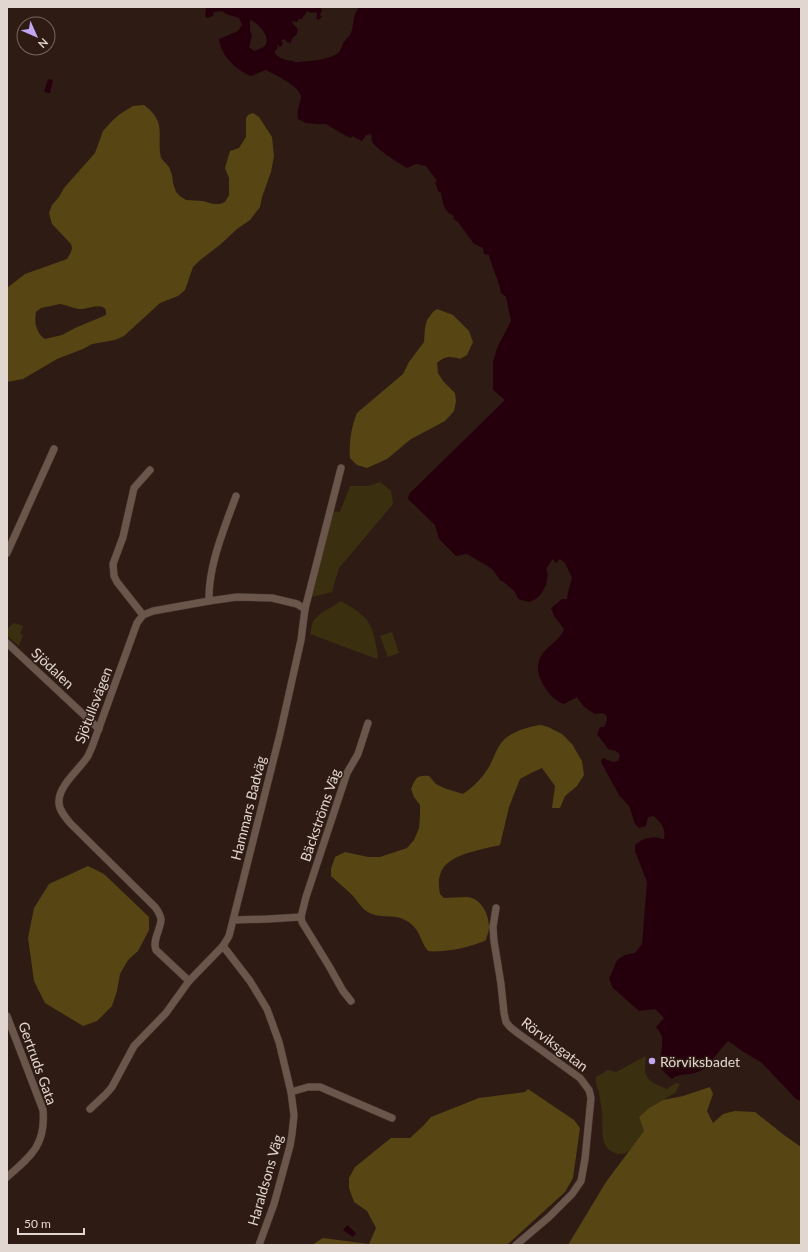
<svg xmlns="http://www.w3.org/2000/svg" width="808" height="1252" font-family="Lato,sans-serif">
	<rect width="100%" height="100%" fill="#2e1c14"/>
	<g fill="#3a2f0f">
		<path d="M380 482 391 491 393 504 339 568 332 592 312 597 333 511 340 512 350 486H368Z"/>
		<path d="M341 601C371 618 372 623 378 656L377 659 310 634 313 621 320 614Z"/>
		<path d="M14 623 23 626 20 634 23 635 19 646 7 636V629Z"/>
		<path d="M392 632 399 653 388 657 380 636Z"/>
		<path d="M646 1056C643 1080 647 1080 667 1089L676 1083 680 1084 675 1093 649 1108 639 1117 644 1131C640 1136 634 1147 629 1151 620 1158 607 1152 604 1142 601 1132 603 1121 602 1111 601 1105 600 1098 599 1092 597 1086 595 1084 596 1077L608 1070 616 1072Z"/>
	</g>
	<g fill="#574514" fill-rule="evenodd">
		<path d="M144 105C168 123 156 135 161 158L169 167 172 175 173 183 176 192 180 196 186 200 203 201 213 204H220L225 202 229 195V178L225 168 230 151 239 148 246 137V118L248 115 253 113 259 117 272 137 274 156 271 172 262 197 260 207 250 220 237 229 221 244 199 261 193 267 185 290 178 296 160 303 124 336 115 340 92 344 83 349 57 359 23 379 7 382V288L25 274 67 259 71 252 72 248 71 244 52 224 49 213 52 205 59 197 64 188 95 153 103 131 112 121 120 114 133 106ZM60 304C67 305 72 308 79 309 86 310 108 299 106 315L75 328 62 335 45 339C36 333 34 322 36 312L41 308Z"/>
		<path d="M437 309 453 315 469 331 473 342 467 355 460 359C450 356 445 356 437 363L438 373 443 381 455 393 456 401 454 411 445 421 411 439 387 459 367 468 357 465 350 458C349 442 351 428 357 413L403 374 409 362 424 342 425 328 427 320 433 312Z"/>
		<path d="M541 725 548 727 562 734 572 744 582 761 584 775 577 786 565 796 560 808H552L555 786 542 768 531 773 520 779 509 807 500 845C481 850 445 854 440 875 438 881 439 888 440 894L444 898C452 898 459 897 467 897 481 898 489 914 489 927 489 931 487 936 486 940 473 947 443 953 428 951 421 943 420 930 410 923 397 913 386 919 372 914 361 910 358 900 350 893 344 887 337 882 331 876V869L335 857 345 852 368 857H380L407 848 414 840 419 828 420 815V805L414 797 411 789C416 778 416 775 429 776L436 784 444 788 463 794C472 788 481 779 487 770 494 760 496 746 506 738 514 731 531 726 541 725Z"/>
		<path d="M88 866 104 874 149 917V930L138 951 128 960 120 974 117 991 112 1006 97 1021 83 1026 45 1003 34 981 28 938 34 908 49 884Z"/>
		<path d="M710 1087 713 1094 707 1111 713 1123 723 1114 735 1111 755 1112 784 1135 801 1147V1245H568L606 1182 644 1131 639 1117 649 1108 663 1100 683 1096Z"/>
		<path d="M528 1089 574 1120 580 1128 573 1178 565 1192 507 1245H312L323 1238 369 1244 376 1228 367 1211 354 1202 349 1188V1178L355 1167 391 1138H410L423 1126 431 1117 479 1098 525 1092Z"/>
	</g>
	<g fill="#25000c" fill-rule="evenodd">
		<path d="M205 7H320L322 10 320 15 322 17 318 20 316 18 317 15 316 12 311 13 307 11 302 19H299L297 22 292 21 293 24 298 29 296 36H294L290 44 289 42 288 43 284 39 282 40 281 41 283 43 282 46 279 47V45H277L278 48 274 52C277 58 287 61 294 61V62C304 62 332 60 339 52 341 50 342 46 343 43 346 39 350 36 352 30 354 21 353 15 359 7H801V1101L796 1099 762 1063 742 1051 733 1044 728 1041C721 1048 709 1066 702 1070 693 1076 679 1072 672 1079 651 1063 664 1058 662 1038 662 1034 658 1030 656 1027L664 1018 655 1009 639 1011 613 988 609 979 617 960 625 955 635 953 642 944 647 882 635 851V845C644 837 653 836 664 839 666 828 661 823 654 816L648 817 646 826 639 828 635 824 629 806 619 795 602 764 601 760 603 758 613 762 618 761 620 755 616 751 608 749 597 734 600 727H604C610 717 607 711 595 714L584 707 577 697 564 704C555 701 549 694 544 686 540 679 537 673 538 666 540 647 559 644 564 629L554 616 551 608 562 599H567L568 592 572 578 566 565 564 562 560 559 556 563 553 559 546 569C551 576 544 593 537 598 535 600 531 601 529 602L518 599 515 592 504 582 500 580 493 570 489 567 467 554 456 556 439 539 435 525 408 499 409 494 505 400 493 390V362L497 348 511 321 506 297 501 293C499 279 492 269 489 255L484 254 483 248 474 244 458 222 453 219 454 216C443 211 443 203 441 193L438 191 435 182 437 181 426 166 416 164 407 168C400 164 374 148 372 141 371 139 372 136 371 134L366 135 362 141 352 136 351 138 346 136 326 124H316L306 123 298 119C298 116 297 113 298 110 298 106 301 101 301 97 300 86 275 75 266 70L251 76C236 70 221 56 219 39L238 31 242 25 239 18 226 14 222 11 214 12 213 16 207 18 205 16 206 10ZM251 20C258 23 270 36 266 44 264 48 258 49 254 51L249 47 252 36 250 30V21Z"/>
		<path d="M48 79 53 80 50 93 44 92Z"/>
		<path d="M347 1225 356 1233 353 1237 343 1230Z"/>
	</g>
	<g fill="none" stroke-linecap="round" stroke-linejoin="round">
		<defs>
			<g id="street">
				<path d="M7 553 54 449"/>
				<path d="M209 601C208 566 224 529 236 496"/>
				<path d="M143 615 117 582 114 576 113 564 123 537 134 488 150 470"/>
				<path d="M7 643 99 729"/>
				<path d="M496 908 493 927 494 941 501 984 504 1013 506 1022 510 1027 519 1034 580 1078 589 1090 591 1098 585 1159 581 1181 572 1194 549 1217 516 1245"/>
				<path d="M234 920 268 919 301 917"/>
				<path d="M223 946 250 981 267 1009 279 1042 291 1092 294 1115 292 1134 290 1146 274 1204 259 1245"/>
				<path d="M189 981 156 950C152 940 161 929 161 919 160 914 158 911 155 907L70 823C65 817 58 809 59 801 59 785 80 769 88 756 89 753 91 750 92 747L137 623 143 615 153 611 209 601 237 597 272 598 297 604 305 609"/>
				<path d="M351 1001 343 991 329 966 302 922 301 917 306 897 347 773 358 754 368 723"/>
				<path d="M7 1016 43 1110C46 1145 31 1156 7 1177"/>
				<path d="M291 1092 308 1087H320L392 1118"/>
				<path d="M90 1109 106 1094 112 1087 134 1046 166 1013 189 981 223 946 229 936 280 734 301 640 305 609 341 468"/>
			</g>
		</defs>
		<use href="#street" stroke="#463833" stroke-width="8"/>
		<use href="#street" stroke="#6b564c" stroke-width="7"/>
	</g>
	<circle fill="#c1a8f3" stroke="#2e1c14" stroke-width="1.5" cx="652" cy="1061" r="4"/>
	<g text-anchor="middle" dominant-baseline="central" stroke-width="3" stroke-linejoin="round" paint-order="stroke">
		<g font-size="14" fill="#e2d6d0" stroke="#2e1c14">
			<text transform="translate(53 668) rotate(43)">Sjödalen</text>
			<text transform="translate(93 705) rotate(-69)">Sjötullsvägen</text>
			<text transform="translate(248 808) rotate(-76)">Hammars Badväg</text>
			<text transform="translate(320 815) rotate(-71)">Bäckströms Väg</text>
			<text transform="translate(555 1044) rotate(37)">Rörviksgatan</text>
			<text transform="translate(38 1063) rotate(70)">Gertruds Gata</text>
			<text transform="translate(265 1180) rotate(-74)">Haraldsons Väg</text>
		</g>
		<g font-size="14" fill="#e2d6d0" stroke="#2e1c14" text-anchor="start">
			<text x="660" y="1061">Rörviksbadet</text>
		</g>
	</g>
	<rect width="808" height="1252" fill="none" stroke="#e2d6d0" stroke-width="16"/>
	<g transform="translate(36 36) rotate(135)"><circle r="19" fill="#2e1c14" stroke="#76665f"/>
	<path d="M0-3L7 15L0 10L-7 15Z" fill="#c1a8f3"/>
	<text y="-6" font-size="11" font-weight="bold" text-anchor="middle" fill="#e2d6d0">N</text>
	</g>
	<path d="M18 1228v6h66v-6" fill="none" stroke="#e2d6d0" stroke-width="2"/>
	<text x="24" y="1228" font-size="12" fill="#e2d6d0" stroke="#2e1c14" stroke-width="3" paint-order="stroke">50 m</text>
</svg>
